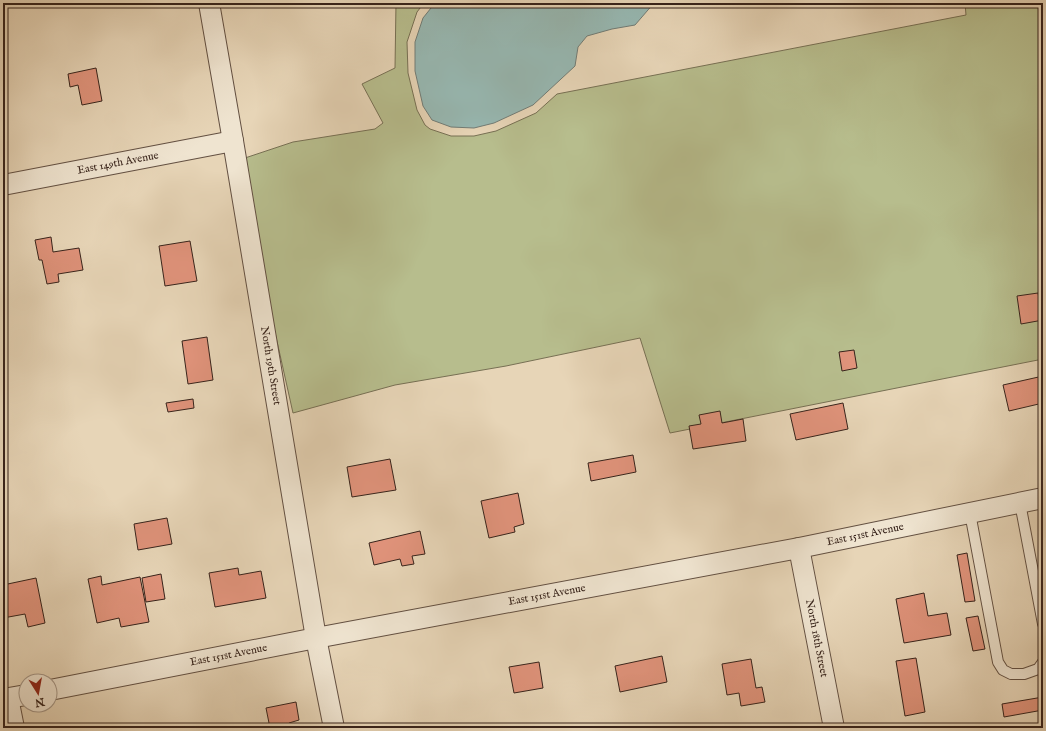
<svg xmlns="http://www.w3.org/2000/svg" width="1046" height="731" font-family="'IM FELL English',serif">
	<rect width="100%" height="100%" fill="#e7d5b7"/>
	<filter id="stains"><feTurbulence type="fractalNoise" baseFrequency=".005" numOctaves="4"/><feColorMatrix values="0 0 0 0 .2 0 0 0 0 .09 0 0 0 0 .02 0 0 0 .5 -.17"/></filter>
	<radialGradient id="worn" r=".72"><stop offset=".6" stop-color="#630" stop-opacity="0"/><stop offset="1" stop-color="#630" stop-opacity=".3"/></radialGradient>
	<path fill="#b7bd8d" stroke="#777054" d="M396 3H424L417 12 407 42 408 73 417 110 425 125 430 129 451 136H474L496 131 536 113 557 94 966 15 965 3H1043V271L1039 272 1043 301V359L670 433 640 338 506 366 395 385 293 413 270 310 245 158 293 142 375 129 383 123 362 84 395 68Z"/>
	<path fill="#97b8b2" stroke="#717c76" d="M435 3H654L635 25 612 29 587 36 578 47 575 66 533 105 494 123 474 128 451 127 432 120 423 106 415 71V42L423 18Z"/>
	<g fill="#e0937b" stroke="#37231b">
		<path d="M96 68 102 101 82 105 78 85 70 87 68 74Z"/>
		<path d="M51 237 53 252 79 248 83 270 58 274 59 282 47 284 42 260H39L35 240Z"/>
		<path d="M190 241 197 281 165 286 159 246Z"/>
		<path d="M1038 293 1043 320 1021 324 1017 296Z"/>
		<path d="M207 337 213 380 188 384 182 341Z"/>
		<path d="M854 350 857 368 842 371 839 352Z"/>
		<path d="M1043 376V403L1009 411 1003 385Z"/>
		<path d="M193 399 194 408 168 412 166 403Z"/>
		<path d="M843 403 848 429 796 440 790 414Z"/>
		<path d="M720 411 722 423 743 419 746 441 693 449 689 426 701 424 699 415Z"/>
		<path d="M633 455 636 472 591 481 588 463Z"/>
		<path d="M390 459 396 490 352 497 347 467Z"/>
		<path d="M518 493 524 524 514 527 515 532 489 538 481 501Z"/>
		<path d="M167 518 172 544 138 550 134 524Z"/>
		<path d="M420 531 425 554 412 556 414 564 402 566 400 559 374 565 369 543Z"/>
		<path d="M967 553 975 601 965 602 957 555Z"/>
		<path d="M238 568 239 575 261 571 266 598 215 607 209 573Z"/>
		<path d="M161 574 165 599 146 602 142 578Z"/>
		<path d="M101 576 102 585 140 577 149 622 121 627 119 618 97 623 88 579Z"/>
		<path d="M36 578 45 623 28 627 25 614 3 618V585Z"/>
		<path d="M924 593 928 616 947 613 951 635 904 643 896 599Z"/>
		<path d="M978 616 985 649 973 651 966 618Z"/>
		<path d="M662 656 667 682 620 692 615 666Z"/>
		<path d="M916 658 925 712 905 716 896 661Z"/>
		<path d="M751 659 756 688 762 687 765 702 741 706 739 693 727 695 722 664Z"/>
		<path d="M539 662 543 688 514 693 509 667Z"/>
		<path d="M1043 697V710L1004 717 1002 704Z"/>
		<path d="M296 702 299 720 289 723 291 728H270L266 708Z"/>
	</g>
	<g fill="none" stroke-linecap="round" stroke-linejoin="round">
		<defs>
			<g id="lane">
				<path d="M1020 503 1043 624"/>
				<path d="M970 513 998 662 1003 670 1011 674H1024L1038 669 1043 662"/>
			</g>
			<g id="street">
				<path id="s1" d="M209 3 233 141 316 638 334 728"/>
				<path id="s2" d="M3 185 233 141"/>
				<path id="s3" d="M799 548 834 728"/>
				<path id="s4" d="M50 690 316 638 799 548 1043 498"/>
				<path d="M8 698 14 728"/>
				<path d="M3 699 26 695"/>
			</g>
		</defs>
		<use href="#lane" stroke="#635042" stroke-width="12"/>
		<use href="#street" stroke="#635042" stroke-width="22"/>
		<use href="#lane" stroke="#efe4d0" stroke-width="10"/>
		<use href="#street" stroke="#efe4d0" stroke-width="20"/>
	</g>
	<g text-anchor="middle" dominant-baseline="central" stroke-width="3" stroke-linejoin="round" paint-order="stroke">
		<g font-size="11" fill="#37231b" stroke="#efe4d0">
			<text stroke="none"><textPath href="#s2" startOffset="117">East 149th Avenue</textPath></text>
			<text stroke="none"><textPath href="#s1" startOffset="368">North 19th Street</textPath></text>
			<text stroke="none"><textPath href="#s4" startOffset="830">East 151st Avenue</textPath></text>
			<text stroke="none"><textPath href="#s4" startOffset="506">East 151st Avenue</textPath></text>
			<text stroke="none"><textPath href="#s3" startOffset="92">North 18th Street</textPath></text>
			<text stroke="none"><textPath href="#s4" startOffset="182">East 151st Avenue</textPath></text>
		</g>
	</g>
	<rect width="1046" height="731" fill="none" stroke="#e7d5b7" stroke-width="16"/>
	<rect x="4" y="4" width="1038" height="723" fill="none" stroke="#37231b" stroke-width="2"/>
	<rect x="8" y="8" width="1030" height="715" fill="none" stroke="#37231b"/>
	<g transform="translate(38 693) rotate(169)"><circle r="19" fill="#efe4d0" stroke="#a59788"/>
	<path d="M0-3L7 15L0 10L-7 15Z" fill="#8f2418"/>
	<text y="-6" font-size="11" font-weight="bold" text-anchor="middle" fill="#37231b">N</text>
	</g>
	<rect width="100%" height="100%" filter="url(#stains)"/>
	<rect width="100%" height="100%" fill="url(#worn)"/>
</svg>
